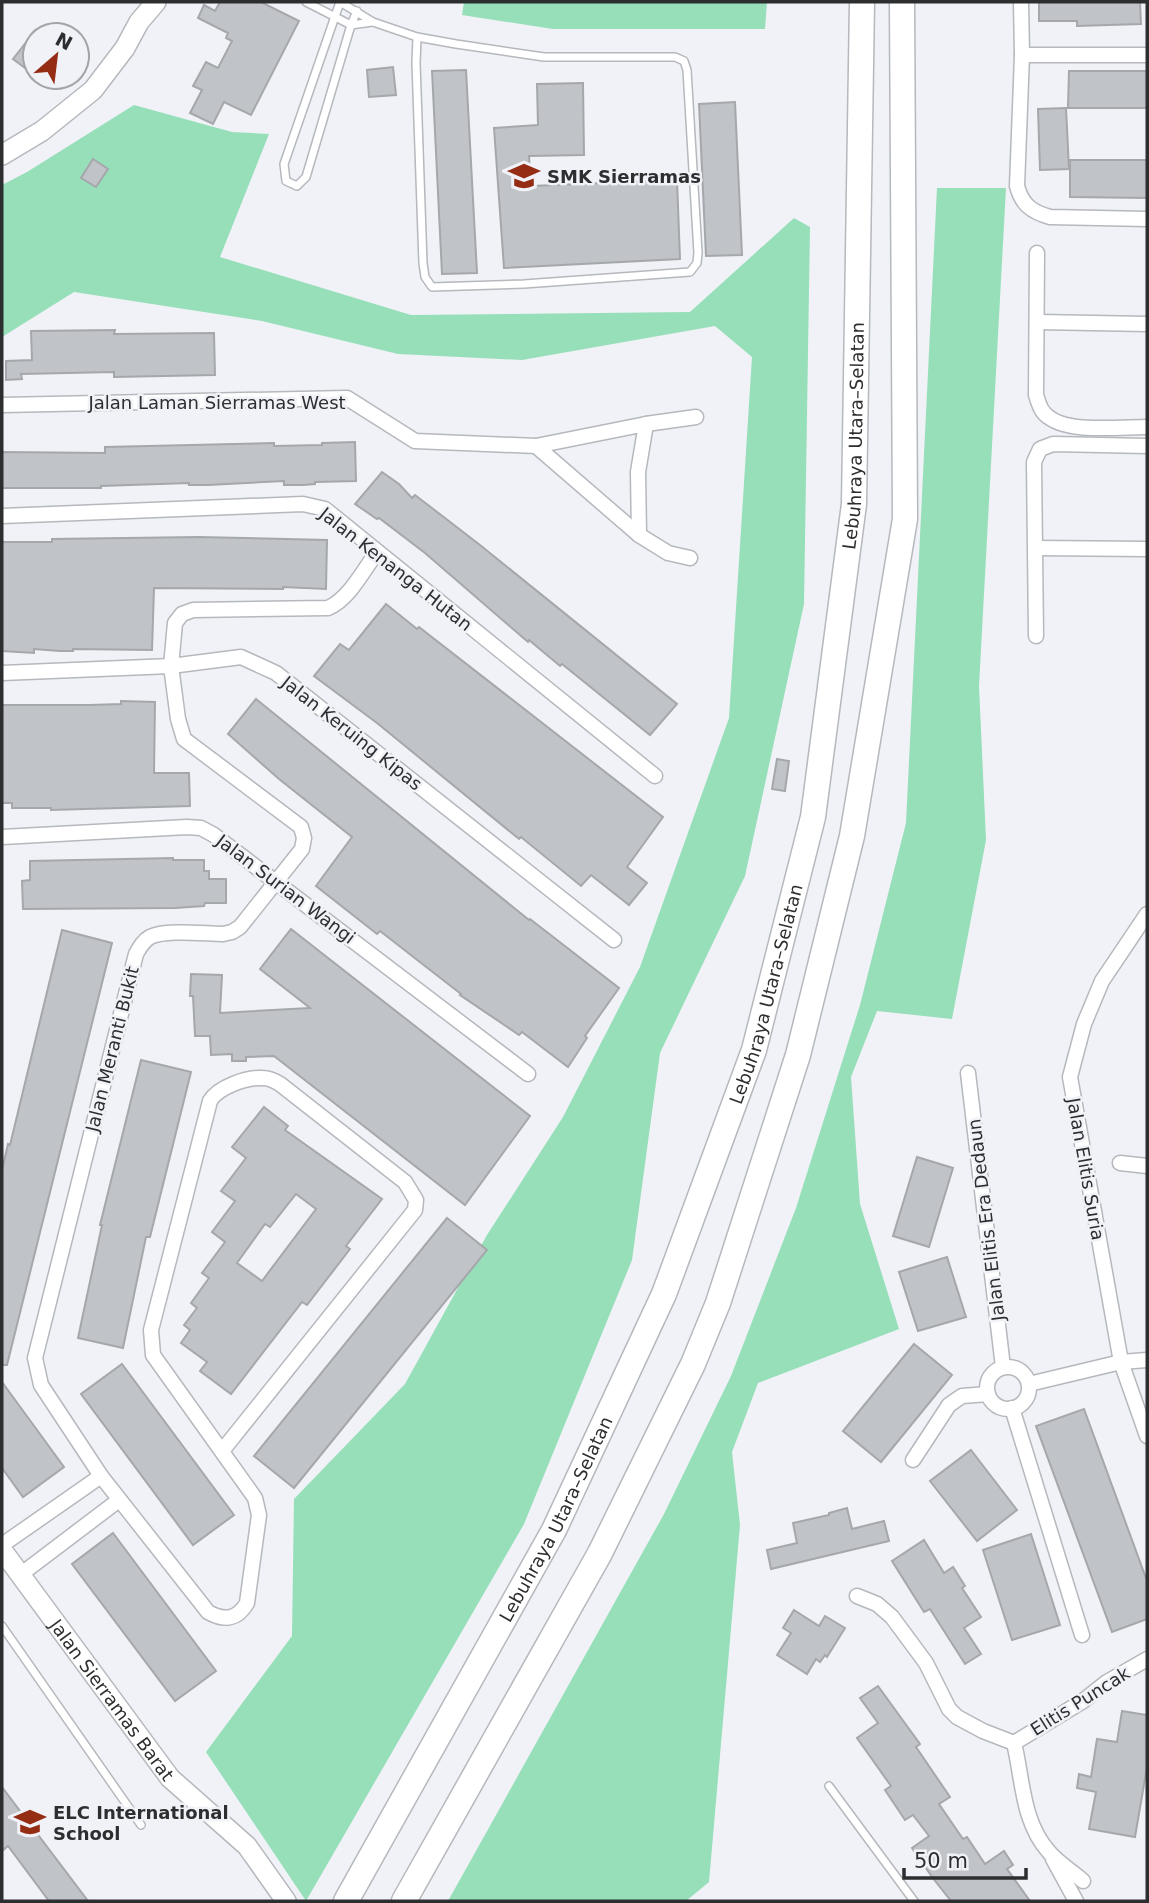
<svg xmlns="http://www.w3.org/2000/svg" width="1149" height="1903" font-family="'DejaVu Sans',sans-serif">
	<rect width="100%" height="100%" fill="#f0f2f7"/>
	<g fill="#96dfb9">
		<path d="M464 2H767L765 29H553L462 15Z"/>
		<path d="M134 105 232 132 269 134 220 257 411 315 690 312 794 218 810 227 804 604 745 876 660 1053 632 1260 524 1524 306 1901 206 1752 292 1636 294 1499 405 1384 487 1235 563 1117 640 967 729 718 752 357 715 326 522 360 398 354 262 321 74 292 2 337V185L27 172Z"/>
		<path d="M937 188H1006L979 686 986 840 952 1019 877 1011 851 1077 860 1204 899 1329 758 1383 732 1452 740 1525 709 1882 686 1901H448L664 1514 731 1376 796 1208 860 1005 906 823Z"/>
	</g>
	<g fill="#c0c3c7" stroke="#a5a7ab" stroke-width="2" fill-rule="evenodd">
		<path d="M220 2H261L299 21 251 115 224 102 213 124 190 113 202 90 193 86 206 62 218 68 232 41 226 38 228 33 198 18 204 5 215 11Z"/>
		<path d="M1039 2H1140L1141 24 1077 26V21H1039Z"/>
		<path d="M35 31V64L29 71 13 59Z"/>
		<path d="M393 67 396 95 369 97 367 70Z"/>
		<path d="M466 70 477 273 442 274 432 71Z"/>
		<path d="M1069 71H1147V108H1068Z"/>
		<path d="M583 83 584 155 529 156 531 186 677 180 680 259 504 268 494 128 538 125 537 84Z"/>
		<path d="M735 102 742 255 706 256 699 104Z"/>
		<path d="M1066 108 1069 169 1040 170 1038 109Z"/>
		<path d="M93 159 108 169 96 187 81 178Z"/>
		<path d="M1070 160H1147V198L1070 197Z"/>
		<path d="M115 330 114 334 214 333 215 375 114 377V372L21 374 22 379 6 380V361L32 360 31 331Z"/>
		<path d="M355 442 356 481 315 482V484L303 485H284V481L208 485H189V483L101 486V488H2V452L105 453V447L274 443V446L322 445V443Z"/>
		<path d="M382 472 399 484 412 498 415 495 480 545 677 704 650 735 562 664 560 666 529 640 528 642 425 553 379 518 377 519 355 504Z"/>
		<path d="M199 537 327 540 326 589 283 587V589L154 588 152 650 73 649V651H60L34 649V653L2 651V542H52V539Z"/>
		<path d="M386 604 417 629 419 627 663 817 627 867 647 883 629 905 591 875 581 886 521 837 519 839 377 723 314 676 340 644 349 650Z"/>
		<path d="M256 699 529 920 530 919 619 988 585 1036 587 1038 568 1067 522 1032 519 1035 460 995 461 994 380 931 377 934 316 886 352 837 279 779 228 734Z"/>
		<path d="M121 701 155 702 154 773H189L190 806 51 810V808H12V803H2V705H89L121 704Z"/>
		<path d="M777 759 789 761 785 791 772 789Z"/>
		<path d="M173 858V860H204V871H209V879H226V903H205L204 906 175 908 23 909 22 881 30 880V861Z"/>
		<path d="M291 929 530 1116 465 1205 274 1056 246 1057V1061H232V1054L211 1055 210 1036H195L193 996H190L191 974 222 975 220 1013 310 1008 260 969Z"/>
		<path d="M62 930 112 943 7 1365H2V1170L8 1144 10 1145Z"/>
		<path d="M141 1060 191 1072 150 1237H146L123 1348 78 1338 102 1225H100Z"/>
		<path d="M264 1107 288 1126 285 1130 382 1199 346 1246 350 1249 307 1305 302 1302 231 1394 200 1371 207 1362 181 1343 190 1330 184 1325 197 1308 191 1303 209 1278 202 1273 225 1242 212 1232 235 1201 221 1191 246 1158 232 1147ZM296 1194 316 1209 262 1281 237 1263 265 1224 270 1227Z"/>
		<path d="M917 1157 953 1168 929 1247 893 1236Z"/>
		<path d="M447 1218 487 1250 294 1488 254 1456Z"/>
		<path d="M947 1257 966 1317 918 1331 899 1272Z"/>
		<path d="M914 1344 952 1375 881 1462 843 1431Z"/>
		<path d="M122 1364 234 1515 193 1545 81 1394Z"/>
		<path d="M2 1382 64 1467 23 1497 2 1468Z"/>
		<path d="M1084 1409 1147 1581V1619L1112 1632 1036 1426Z"/>
		<path d="M971 1450 1017 1510 977 1541 930 1481Z"/>
		<path d="M847 1508 852 1529 884 1521 889 1541 771 1569 767 1550 797 1543 793 1523 829 1515V1513Z"/>
		<path d="M113 1533 216 1671 175 1701 72 1564Z"/>
		<path d="M1031 1534 1060 1625 1012 1640 983 1550Z"/>
		<path d="M924 1540 944 1573 953 1567 965 1586 962 1588 981 1617 964 1628 981 1654 965 1664 930 1609 924 1612 892 1561Z"/>
		<path d="M794 1610 819 1626 825 1616 845 1628 827 1657 825 1655 820 1662 816 1659 807 1674 777 1655 791 1633 783 1628Z"/>
		<path d="M878 1686 920 1744 916 1747 950 1797 939 1804 963 1839 967 1837 985 1864 1004 1851 1013 1865 1007 1869 1030 1901H951L932 1877 912 1848 929 1836 913 1815 905 1820 885 1790 891 1786 857 1738 878 1723 860 1698Z"/>
		<path d="M1122 1711 1147 1715V1767L1135 1837 1089 1829 1096 1792 1077 1788 1079 1774 1091 1777 1097 1739 1117 1742Z"/>
		<path d="M2 1787 88 1901H49L8 1846 2 1851Z"/>
	</g>
	<g fill="none" stroke-linecap="round" stroke-linejoin="round">
		<defs>
			<g id="lane">
				<path d="M306 2 351 25 372 22"/>
				<path d="M340 2 373 22 417 37 456 44 544 57H675L684 61 687 70 698 253 697 263 690 272 524 284 432 287 425 277 423 263 416 63 417 37"/>
				<path d="M340 2 284 164 286 181 297 186 306 177 351 25 357 11"/>
				<path d="M2 1626 141 1825"/>
				<path d="M829 1786 914 1901"/>
			</g>
			<g id="street">
				<path d="M1021 2 1022 55 1017 186C1022 205 1032 212 1050 217L1147 219"/>
				<path d="M1022 55H1147"/>
				<path d="M1037 253 1036 395C1039 404 1041 413 1050 418 1070 433 1122 427 1147 427"/>
				<path d="M1038 322 1147 324"/>
				<path d="M2 405 347 398 415 441 536 446 646 424 696 417"/>
				<path d="M536 446 639 535 668 553 690 558"/>
				<path d="M2 516 303 504 325 509 655 776"/>
				<path d="M639 535 638 472 646 424"/>
				<path d="M1036 548 1147 549"/>
				<path d="M1036 636 1034 462 1040 449 1053 444 1147 446"/>
				<path d="M2 673 171 666 241 657 276 673 614 940"/>
				<path d="M2 837 187 827 201 828 214 835 528 1074"/>
				<path d="M1147 914 1102 981 1084 1024 1070 1077 1121 1362 1147 1436"/>
				<path d="M968 1073 1003 1367"/>
				<path d="M1120 1163 1147 1166"/>
				<circle cx="1008" cy="1388" r="21"/>
				<path d="M1029 1384 1121 1362 1147 1360"/>
				<path d="M1012 1408 1082 1635"/>
				<path d="M222 1451 415 1210 416 1200 405 1182 280 1084C275 1081 269 1078 263 1078 247 1077 218 1087 210 1101L151 1330 153 1355 255 1498 259 1515 247 1603C237 1620 224 1621 208 1612L101 1476 41 1385 35 1358 136 954C140 947 143 941 150 937 166 929 205 934 223 934L232 932 240 927 302 849 304 838 301 827 184 739 178 719 171 666 175 623 182 614 193 610 328 608C349 599 363 571 377 552"/>
				<path d="M913 1460 949 1405 962 1396 988 1394"/>
				<path d="M2 1545 101 1476"/>
				<path d="M20 1575 119 1500"/>
				<path d="M857 1596 877 1604 892 1617 926 1663 949 1709 957 1717 983 1731 1014 1743C1023 1780 1022 1822 1049 1852 1058 1863 1072 1871 1083 1881"/>
				<path d="M1014 1743 1083 1701 1107 1682 1147 1659"/>
				<path d="M1053 1859 1076 1901"/>
			</g>
			<g id="secondary">
				<path d="M2 155 42 131 93 90 125 48 139 22 156 2"/>
				<path id="s1" d="M2 1550 170 1778 247 1846 286 1901"/>
			</g>
			<g id="highway">
				<path id="s2" d="M346 1901 554 1530 664 1294 754 1050 813 817 854 504 862 2"/>
				<path d="M404 1901 600 1553 693 1364 718 1303 798 1055 852 836 905 519 902 2"/>
			</g>
		</defs>
		<use href="#lane" stroke="#b5b8bc" stroke-width="10"/>
		<use href="#street" stroke="#b5b8bc" stroke-width="17"/>
		<use href="#secondary" stroke="#b5b8bc" stroke-width="22"/>
		<use href="#highway" stroke="#b5b8bc" stroke-width="27"/>
		<use href="#lane" stroke="#fff" stroke-width="7"/>
		<use href="#street" stroke="#fff" stroke-width="14"/>
		<use href="#secondary" stroke="#fff" stroke-width="19"/>
		<use href="#highway" stroke="#fff" stroke-width="24"/>
	</g>
	<defs>
		<symbol id="school-bare" viewBox="-9 -9 18 18"><path d="M0-5L7-2L0 1L-7-2ZM-4 1L0 2.5L4 1V4Q0 6-4 4Z" fill="#952c14" stroke="#f0f2f7" stroke-width="2.5" paint-order="stroke"/></symbol>
	</defs>
	<g fill-rule="evenodd">
		<use href="#school-bare" x="502" y="154" width="44" height="44"/>
		<use href="#school-bare" x="8" y="1800" width="44" height="44"/>
	</g>
	<g text-anchor="middle" dominant-baseline="central" stroke-width="5" stroke-linejoin="round" paint-order="stroke">
		<g font-size="18" font-weight="bold" fill="#2d2e2f" stroke="#f0f2f7" text-anchor="start">
			<text x="547" y="176">SMK Sierramas</text>
			<text x="53" y="1812">ELC International<tspan x="53" dy="21">School</tspan></text>
		</g>
		<g font-size="18" fill="#2d2e2f" stroke="#f0f2f7">
			<text x="217" y="402">Jalan Laman Sierramas West</text>
			<text stroke="none"><textPath href="#s2" startOffset="1570">Lebuhraya Utara–Selatan</textPath></text>
			<text transform="translate(396 569) rotate(38)">Jalan Kenanga Hutan</text>
			<text transform="translate(352 733) rotate(38)">Jalan Keruing Kipas</text>
			<text transform="translate(286 889) rotate(37)">Jalan Surian Wangi</text>
			<text stroke="none"><textPath href="#s2" startOffset="1003">Lebuhraya Utara–Selatan</textPath></text>
			<text transform="translate(112 1049) rotate(-76)">Jalan Meranti Bukit</text>
			<text transform="translate(1086 1169) rotate(80)">Jalan Elitis Suria</text>
			<text transform="translate(986 1220) rotate(-97)">Jalan Elitis Era Dedaun</text>
			<text stroke="none"><textPath href="#s2" startOffset="436">Lebuhraya Utara–Selatan</textPath></text>
			<text stroke="none"><textPath href="#s1" startOffset="186">Jalan Sierramas Barat</textPath></text>
			<text transform="translate(1080 1701) rotate(-32)">Elitis Puncak</text>
		</g>
	</g>
	<rect width="1149" height="1903" fill="none" stroke="#2d2e2f" stroke-width="7"/>
	<g transform="translate(56 56) rotate(28)"><circle r="33" fill="#f0f2f7" stroke="#a2a4a7" stroke-width="2"/>
	<path d="M0-5L12 26L0 18L-12 26Z" fill="#952c14"/>
	<text y="-10" font-size="19" font-weight="bold" text-anchor="middle" fill="#2d2e2f">N</text>
	</g>
	<path d="M904 1868v10h122v-10" fill="none" stroke="#2d2e2f" stroke-width="3.5"/>
	<text x="914" y="1868" font-size="21" fill="#2d2e2f" stroke="#f0f2f7" stroke-width="5" paint-order="stroke">50 m</text>
</svg>
